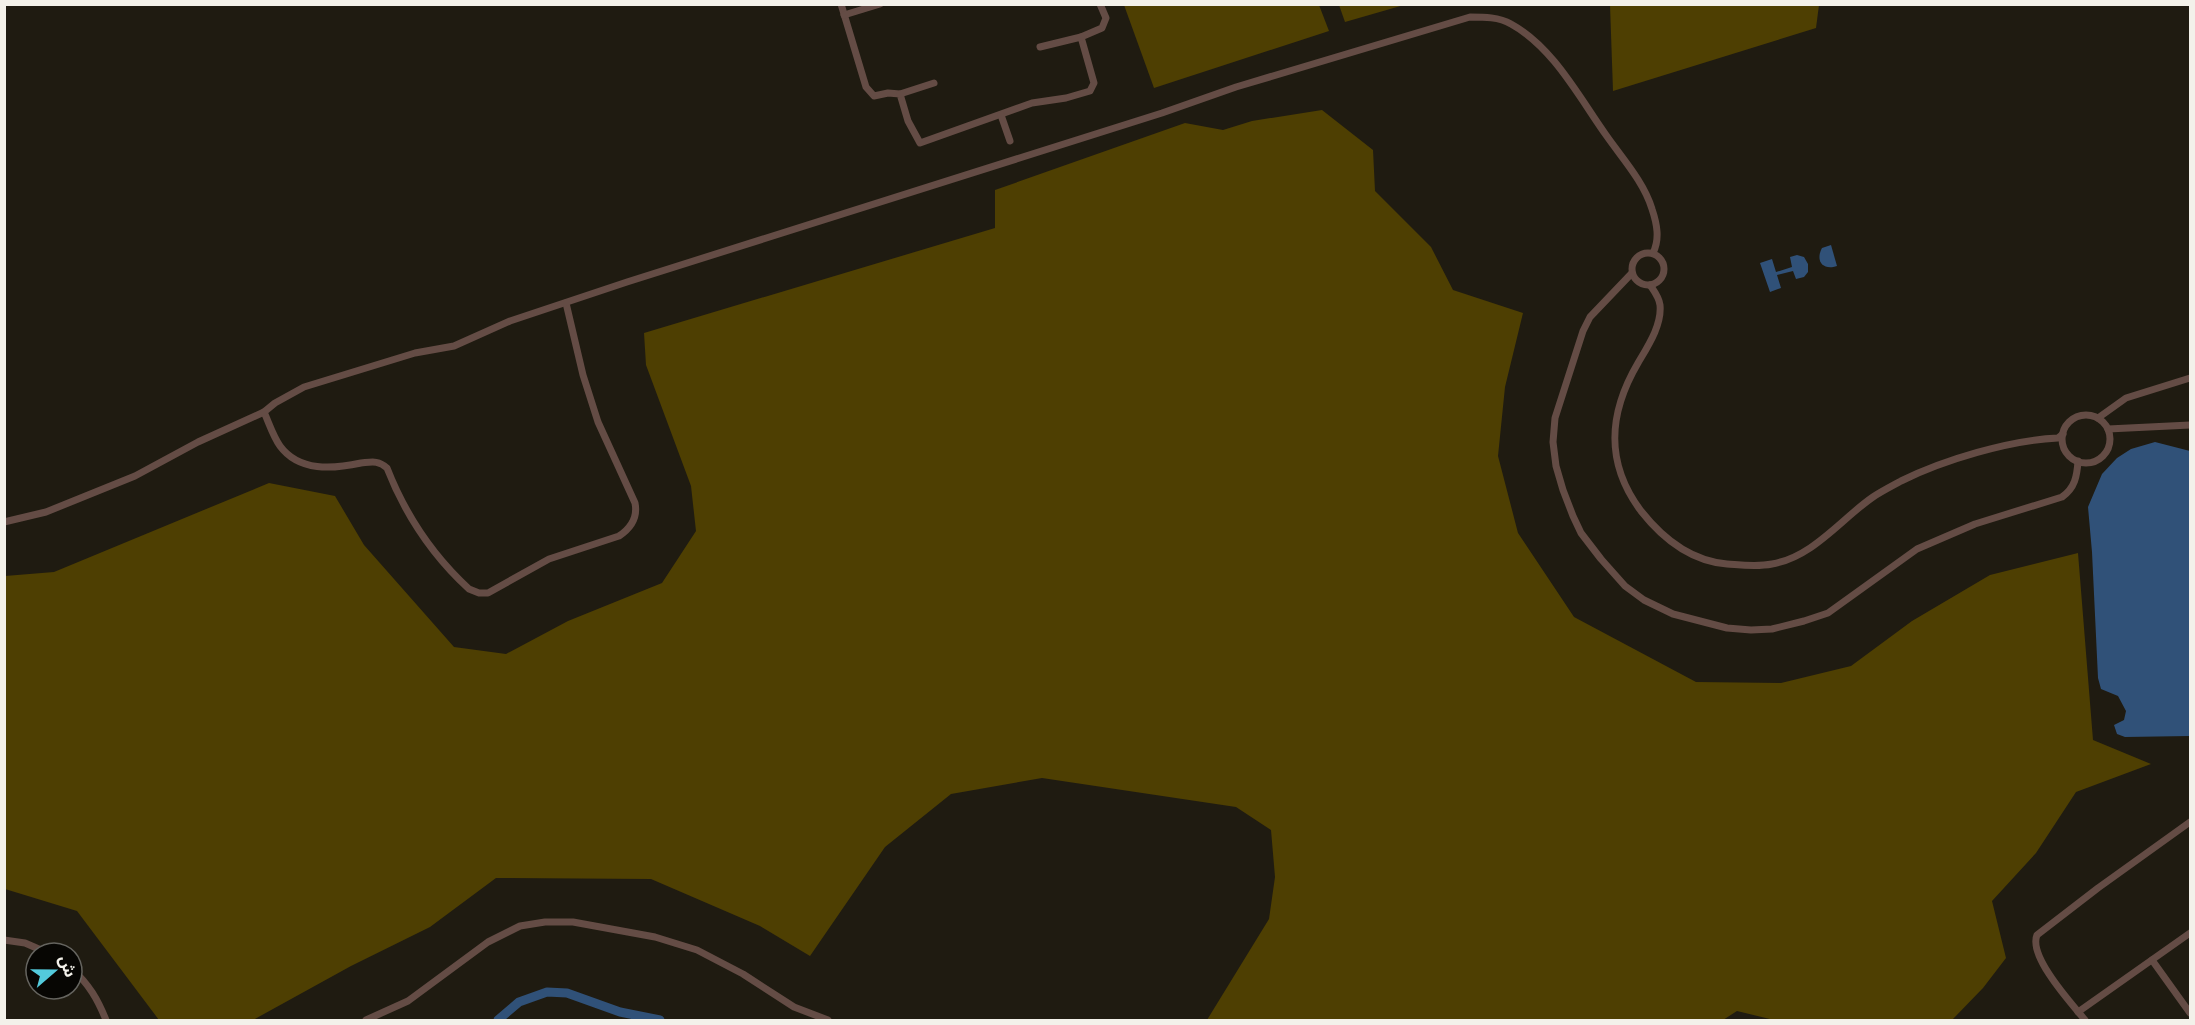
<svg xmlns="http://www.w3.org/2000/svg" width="2195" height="1025" font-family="Jost,'Noto Sans Arabic',sans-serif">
	<rect width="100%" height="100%" fill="#1f1b11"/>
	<g fill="#4e3f02">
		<path d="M1124 5H1319L1329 31 1154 88Z"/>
		<path d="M1339 5V4L1404 5 1345 22Z"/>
		<path d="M1610 5V4L1819 5 1816 28 1613 91Z"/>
		<path d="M1322 110 1373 150 1375 191 1431 247 1453 290 1523 313 1505 387 1498 456 1518 533 1574 617 1696 682 1781 683 1851 666 1912 621 1990 575 2078 553 2093 740 2151 764 2076 792 2036 853 1992 901 2006 958 1983 988 1952 1020H1774L1737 1011 1723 1020H1207L1269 919 1275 877 1271 830 1236 807 1042 778 951 794 885 847 810 956 760 926 651 879 496 878 430 927 351 966 253 1020H159L77 911 5 889V576L54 572 269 483 335 496 364 545 454 647 506 654 568 621 662 583 696 531 691 486 646 365 644 333 995 228V190L1185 123 1223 130 1252 121Z"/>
	</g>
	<g fill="#305178">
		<path d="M1831 245 1837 266C1823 271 1815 261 1822 248Z"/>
		<path d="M1797 255 1804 257 1808 264V272L1804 277 1796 279 1793 271 1777 275 1781 288 1770 292 1760 263 1772 259 1776 272 1792 267 1790 257Z"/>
		<path d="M2155 442 2190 451V736L2125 737 2117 734 2114 725 2124 720 2126 711 2118 696 2101 689 2098 678 2092 552 2088 507 2102 474 2117 458 2131 449Z"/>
	</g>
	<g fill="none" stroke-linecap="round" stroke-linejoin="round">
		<path stroke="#305178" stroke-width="9" d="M498 1020 519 1002 547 992 567 993 620 1012 660 1020"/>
		<g stroke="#644c45" stroke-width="7">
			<path d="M841 4 866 87 874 96 888 93 900 94 908 121 920 143 1032 103 1066 98 1090 91 1094 83 1081 37 1102 28 1106 18 1100 4"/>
			<path d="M844 15 880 4"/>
			<path d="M1040 47 1081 37"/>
			<path d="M900 94 934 83"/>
			<path d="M1001 115 1010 141"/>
			<circle cx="1648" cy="269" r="16"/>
			<path d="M1632 273 1590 317 1583 331 1555 418 1553 442 1556 466 1563 490 1573 516 1581 533 1601 559 1625 586 1644 600 1673 614 1727 628 1751 630 1772 629 1804 621 1828 613 1917 549 1975 524 2062 497C2075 488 2077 476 2078 461"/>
			<path d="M1650 285C1654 291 1659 297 1660 305 1662 325 1648 346 1638 363 1608 414 1605 463 1641 511 1663 539 1691 561 1727 564 1742 565 1757 567 1772 564 1813 557 1841 519 1873 497 1882 491 1892 486 1901 481 1943 460 2010 440 2058 438L2063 434"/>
			<path d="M264 412C269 423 273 436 280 446 299 472 333 469 361 463 372 462 378 460 387 468 405 514 432 555 469 589L479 593H488L549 559 619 536C631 528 638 518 635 503L598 422 583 375 566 303"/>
			<circle cx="2086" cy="439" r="24"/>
			<path d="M2098 418 2126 398 2190 378"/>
			<path d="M2108 429 2190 425"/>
			<path d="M4 522 46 512 135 476 198 442 264 412 275 403 304 387 415 353 454 346 510 321 627 282 1162 113 1236 87 1470 17C1484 17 1499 17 1511 24 1553 47 1579 97 1606 135 1622 158 1644 182 1652 209 1657 224 1660 239 1653 253"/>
			<path d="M4 940 25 943 48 953"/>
			<path d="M2152 960 2190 1013"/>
			<path d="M72 969C89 984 98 1000 106 1020"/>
			<path d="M2078 1012 2190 933"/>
			<path d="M366 1020 408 1001 488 942 520 926 545 922H573L655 937 697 950 743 974 794 1007 828 1020"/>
			<path d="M2085 1020C2071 1003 2028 956 2037 935L2098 888 2190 822"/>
		</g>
	</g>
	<rect width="2195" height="1025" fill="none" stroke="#f3f1ea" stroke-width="12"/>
	<g transform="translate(54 971) rotate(70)"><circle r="28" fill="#070603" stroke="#65645f" stroke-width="1.5"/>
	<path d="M0-4.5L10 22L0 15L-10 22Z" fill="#53cadc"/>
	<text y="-9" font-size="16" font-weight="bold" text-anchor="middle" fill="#f3f1ea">ش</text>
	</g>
</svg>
